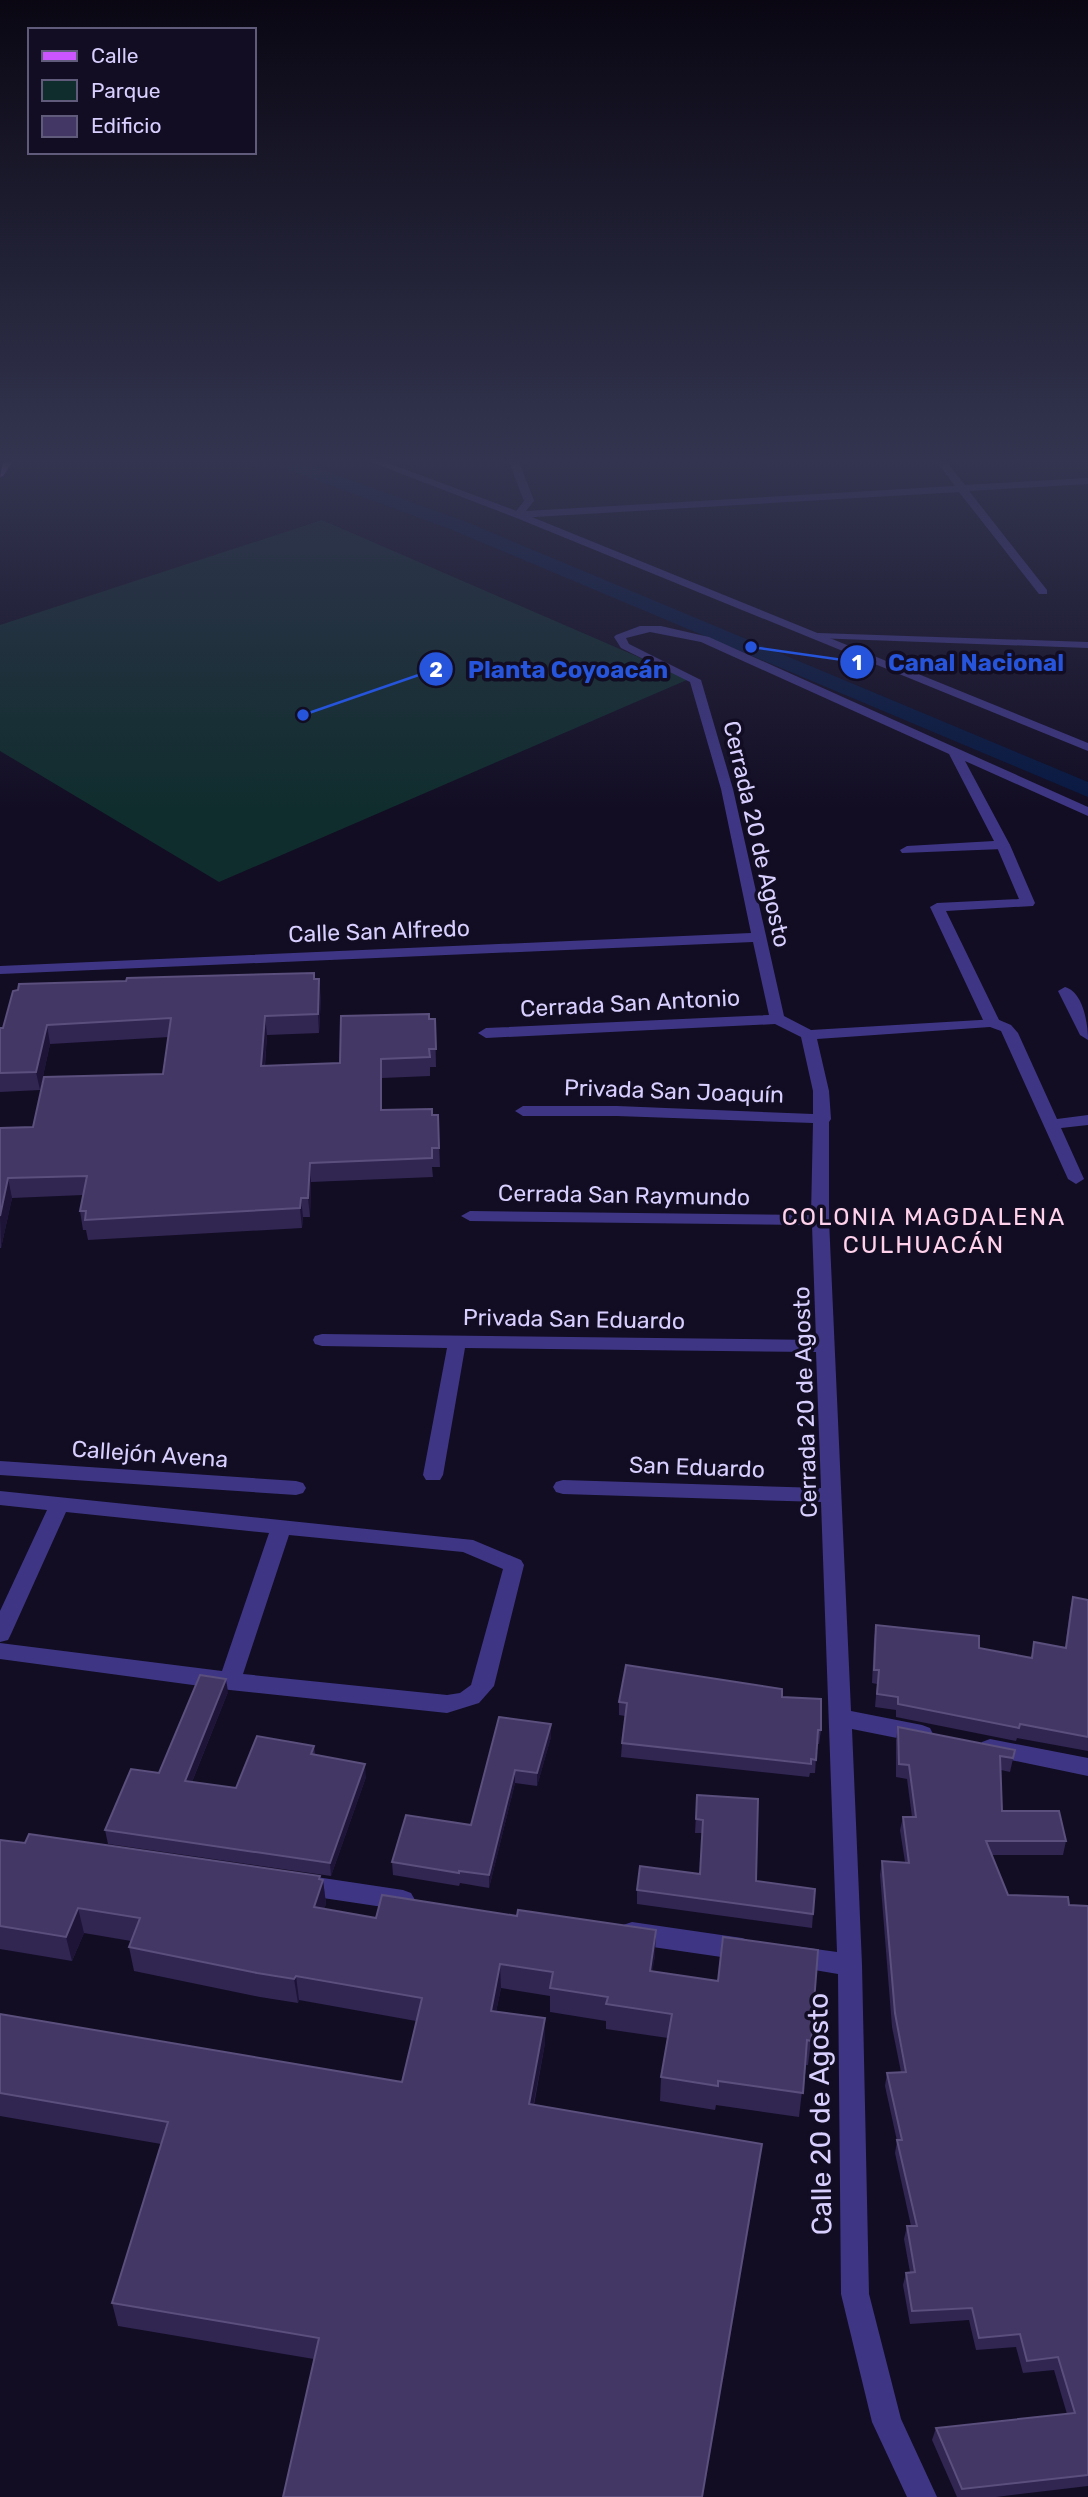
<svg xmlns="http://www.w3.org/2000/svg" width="1088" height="2497" font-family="Rubik,sans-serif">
	<rect width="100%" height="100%" fill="#120d23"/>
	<path fill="#102d2d" d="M322 520 689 679 219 882 0 751V625Z"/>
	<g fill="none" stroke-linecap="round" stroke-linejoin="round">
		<path fill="#081942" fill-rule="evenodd" d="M267 459H293L464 521 1088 782V797L450 529 269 463Z"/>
		<path fill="#3e3684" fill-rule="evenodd" d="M1003 841 1010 845 1035 903 1033 906 946 911 1000 1022 992 1027 984 1022 930 907 937 903 1019 899 996 845Z"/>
		<g fill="#3e3684" fill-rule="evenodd">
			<path d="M508 459H518L534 501 526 511 955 486 935 459H944L965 485 1088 478V484L969 491 1047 590V594H1039L959 492 518 518 513 515 524 501Z"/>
			<path d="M640 626H661L709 637 1088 807V816L965 761 1010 845 1003 849 902 853 900 850 907 846 994 841 949 754 701 642 650 632 626 638 629 644 701 680 733 789 784 1016 811 1030 997 1019 1011 1025 1018 1033 1057 1119 1088 1115V1125L1061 1128 1084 1179 1076 1184 1068 1179 1001 1031 990 1027 817 1039 829 1091 831 1119 829 1122V1220L851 1711 922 1725 930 1728 933 1734 930 1740 922 1743 852 1729 862 1965 869 2294 901 2419 937 2497H907L872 2422 841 2294 838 1974 785 1965 782 1957 785 1949 794 1946 837 1952 821 1502 563 1494 556 1492 553 1487 556 1482 563 1480 821 1488 816 1352 465 1348 443 1475 440 1480H426L423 1475 447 1348 322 1346 315 1344 313 1340 315 1336 322 1334 816 1340 812 1225 470 1221 461 1216 470 1211 811 1215 813 1123 617 1116H523L515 1111 523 1106H617L813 1114V1091L801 1037 775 1024 486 1038 478 1033 486 1028 769 1015 753 942 0 974V966L751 933 721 789 690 682 621 648 614 637 616 635Z"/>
			<path d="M818 633 1088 642V648L814 638V634Z"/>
			<path d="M1065 987C1083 992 1088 1023 1088 1040L1080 1035 1058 991Z"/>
			<path d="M0 1461 296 1481 303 1483 306 1488 303 1493 296 1495 0 1475Z"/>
			<path d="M0 1491 473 1540 521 1560 524 1565 494 1686 479 1703 447 1713 230 1690 0 1659V1643L222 1671 269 1533 66 1512 11 1634 8 1640 0 1642V1611L47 1510 0 1505ZM289 1535 463 1552 503 1569 471 1685 460 1693 447 1695 243 1674Z"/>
			<path d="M990 1739 1088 1758V1776L982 1754 979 1748 982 1742Z"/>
			<path d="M303 1875 403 1890 411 1893 415 1900 411 1907 403 1910 303 1895 295 1892 291 1885 295 1878Z"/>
			<path d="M632 1922 742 1938 751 1941 754 1949 751 1957 742 1960 632 1944 623 1941 620 1933 623 1925Z"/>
		</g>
		<path fill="#3e3684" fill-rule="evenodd" d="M363 459H377L522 513 1088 743V751L514 517Z"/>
		<path fill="#cb56ff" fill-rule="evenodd" d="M1 459 13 461 3 476 0 477 3 462Z"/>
	</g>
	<g fill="#312552">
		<path d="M315 979 321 997 319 1033 267 1035 265 1066 340 1063 429 1019H435L436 1067H430V1076L382 1078V1110L438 1115 440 1167H432L433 1177 311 1182 310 1217H303L302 1228 88 1240 86 1230H83L80 1211 83 1195 12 1198 1 1248H0V1128L33 1127 163 1074 169 1037 50 1044 40 1090 0 1092V1028Z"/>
		<path d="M1073 1597 1088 1600V1751L1017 1738 1016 1741 896 1717V1710L875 1707 877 1684 872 1683 874 1639 876 1625 979 1648 1031 1658 1034 1642 1065 1647 1070 1610Z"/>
		<path d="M228 1692 192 1782 236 1788 314 1746 315 1755 366 1777 331 1876 108 1844 105 1830 159 1773Z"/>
		<path d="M782 1697 821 1730 819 1744H817L815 1773H810L809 1777 621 1757 622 1743 625 1716 619 1715V1702Z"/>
		<path d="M551 1724V1737L537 1786 515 1783 489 1888 460 1883 459 1886 393 1875 392 1862 471 1825Z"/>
		<path d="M898 1727 1015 1750 1010 1772 1001 1770 1002 1811 1066 1841 1063 1855H992L1008 1895 1069 1905 1088 1906V2486L996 2497H957L932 2440 936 2428 1067 2414 1054 2370 1023 2373 1016 2347 976 2350 969 2320 910 2324 903 2285 906 2273 910 2272 904 2239 907 2226H911L895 2153 897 2141 885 2086 887 2073 901 2072 892 2027 880 1875 882 1861 905 1862 900 1830 903 1817H912L907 1779 896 1777V1740Z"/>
		<path d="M697 1795 756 1881 813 1914 812 1928 637 1904V1890L700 1874 702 1833H695Z"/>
		<path d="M0 1840 323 1880 326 1904 324 1909 376 1918 655 1955 652 1972 811 2041 808 2065H805L799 2117 716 2105 715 2110 660 2101 661 2077 668 2038 606 2029V2021L550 2012V1996L501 1988 496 2012 545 2043 534 2105 759 2168 314 2359 118 2326 112 2303 161 2144 0 2116V2014L402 2082 416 2021 299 2000 298 2003 260 1997 134 1971 129 1947 131 1941 84 1933 72 1961 0 1949Z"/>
	</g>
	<g fill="#1d1437">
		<path d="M319 979 321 997 319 1033 318 1014Z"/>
		<path d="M265 1016 267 1035 263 1085 261 1066Z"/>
		<path d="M47 1025 50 1044 40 1090 36 1072Z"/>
		<path d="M381 1059 382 1078V1129L381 1110Z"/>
		<path d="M310 1163 311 1182 310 1217 308 1198Z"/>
		<path d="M8 1178 12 1198 1 1248 0 1216Z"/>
		<path d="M301 1198 303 1217 302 1228 300 1208Z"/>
		<path d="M226 1679 228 1692 187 1794 185 1781Z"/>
		<path d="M551 1724V1737L537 1786V1773Z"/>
		<path d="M365 1764 366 1777 331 1876 330 1863Z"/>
		<path d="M515 1770V1783L489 1888V1875Z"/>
		<path d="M320 1876 321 1887 323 1880 326 1904 317 1932 314 1907Z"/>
		<path d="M78 1908 84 1933 72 1961 66 1937Z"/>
		<path d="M656 1930 655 1955 649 1996 650 1971Z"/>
		<path d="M500 1964 501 1988 491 2035V2011Z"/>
		<path d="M296 1976 299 2000 298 2003 294 1979Z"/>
		<path d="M545 2018V2043L529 2128V2104Z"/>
		<path d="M762 2144 759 2168 703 2497H702Z"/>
	</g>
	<g fill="#433765" stroke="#5a4f7d" stroke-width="2">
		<path d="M314 973V979H319L318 1014 265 1016 261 1066 340 1063 341 1016 429 1014V1019H435L436 1049H429L430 1057 381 1059V1110L432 1109V1115H438L439 1148H432V1158L310 1163 308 1198H301L300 1208 85 1220 86 1211H80L87 1176 8 1178 0 1216V1128L33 1127 44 1077 163 1074 171 1018 47 1025 36 1072 0 1073V1028H3L13 991 18 990 19 984 126 981 127 978Z"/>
		<path d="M1073 1597 1088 1600V1737L1020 1724 1019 1728 898 1704V1697L877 1694 879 1670H874L876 1625 979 1636V1648L1032 1658 1034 1642 1066 1648Z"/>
		<path d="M626 1665 782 1689V1697L821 1699V1730H818L816 1760 811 1759V1764L622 1743 627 1703 619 1702Z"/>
		<path d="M200 1675 226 1679 185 1781 236 1788 257 1736 314 1746 311 1754 365 1764 330 1863 105 1830 131 1769 159 1773Z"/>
		<path d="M499 1717 551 1724 537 1773 515 1770 489 1875 459 1871V1873L392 1862 406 1815 471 1825Z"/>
		<path d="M898 1727 1015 1750 1013 1758 1000 1756 1002 1811H1059L1066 1841H986L1008 1895 1068 1897 1069 1905 1088 1906V2475L962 2489 936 2428 1075 2413 1058 2357 1027 2361 1020 2334 979 2338 972 2308 912 2311 906 2273 915 2272 907 2226H917L897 2140H902L887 2073 906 2072 895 2013 882 1861 909 1863 903 1817H916L909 1765 899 1764Z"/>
		<path d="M697 1795 758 1799 756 1881 815 1889 813 1914 637 1890 640 1866 700 1874 703 1820 696 1819Z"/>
		<path d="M29 1834 320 1876 319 1879 323 1880 314 1907 376 1918 382 1895 517 1916 518 1910 656 1930 650 1971 718 1981 723 1937 818 1950 811 2041 807 2040 803 2093 718 2081V2086L661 2077 672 2014 606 2004 608 1997 550 1988 553 1972 500 1964 491 2011 545 2018 529 2104 762 2144 702 2497H283L319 2338 112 2303 168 2122 0 2093V2014L402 2082 422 1998 296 1976 294 1979 257 1973 129 1947 140 1918 78 1908 66 1937 0 1926V1840L25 1843Z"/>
	</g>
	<linearGradient id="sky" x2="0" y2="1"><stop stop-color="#0a0713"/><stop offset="0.57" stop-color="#333550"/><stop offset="1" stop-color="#333550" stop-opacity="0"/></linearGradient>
	<rect width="1088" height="809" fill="url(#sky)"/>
	<g text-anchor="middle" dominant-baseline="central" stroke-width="7" stroke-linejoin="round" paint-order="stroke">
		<g font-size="23" fill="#d8cfff" stroke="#120d23">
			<text transform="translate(757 834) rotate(77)">Cerrada 20 de Agosto</text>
			<text transform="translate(379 931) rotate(-2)">Calle San Alfredo</text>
			<text transform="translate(630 1003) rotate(-3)">Cerrada San Antonio</text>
			<text transform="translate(674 1091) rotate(2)">Privada San Joaquín</text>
			<text transform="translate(624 1195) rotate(1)">Cerrada San Raymundo</text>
			<text transform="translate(574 1319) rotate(1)">Privada San Eduardo</text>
			<text transform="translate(805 1402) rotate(-92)">Cerrada 20 de Agosto</text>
			<text transform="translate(150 1454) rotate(4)">Callejón Avena</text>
			<text transform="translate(697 1467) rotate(2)">San Eduardo</text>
		</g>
		<g font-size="24" letter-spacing="2" fill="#ffd1eb" stroke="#120d23">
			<text x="924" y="1217">COLONIA MAGDALENA<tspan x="924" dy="28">CULHUACÁN</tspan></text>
		</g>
		<g font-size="28" fill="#d8cfff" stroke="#120d23">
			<text transform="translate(820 2114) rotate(-91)">Calle 20 de Agosto</text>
		</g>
	</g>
	<path fill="none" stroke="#2654da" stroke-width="2.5" d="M751 647L857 662M303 715L436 669"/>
	<g fill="#2654da" stroke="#120d23" stroke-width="2.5">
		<circle cx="751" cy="647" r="7"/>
		<circle cx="303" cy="715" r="7"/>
		<circle cx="857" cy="662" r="18"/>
		<circle cx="436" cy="669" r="18"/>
	</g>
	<g font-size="21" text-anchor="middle" font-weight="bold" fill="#fff">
		<text x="857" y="670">1</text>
		<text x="436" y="677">2</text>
	</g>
	<g font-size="24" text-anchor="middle" font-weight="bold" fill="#2654da" stroke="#120d23" stroke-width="7" stroke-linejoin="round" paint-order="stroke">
		<text x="976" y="671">Canal Nacional</text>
		<text x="568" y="678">Planta Coyoacán</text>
	</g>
	<rect x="28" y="28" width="228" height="126" fill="#120d23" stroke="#615b7b" stroke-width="2"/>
	<rect x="42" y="51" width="35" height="10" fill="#cb56ff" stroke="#615b7b" stroke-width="2"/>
	<text x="91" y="63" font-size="21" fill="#d8cfff">Calle</text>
	<rect x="42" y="80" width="35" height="21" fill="#102d2d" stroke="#615b7b" stroke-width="2"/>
	<text x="91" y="98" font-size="21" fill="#d8cfff">Parque</text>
	<rect x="42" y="116" width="35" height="21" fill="#433765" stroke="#615b7b" stroke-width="2"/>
	<text x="91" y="133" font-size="21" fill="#d8cfff">Edificio</text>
</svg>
